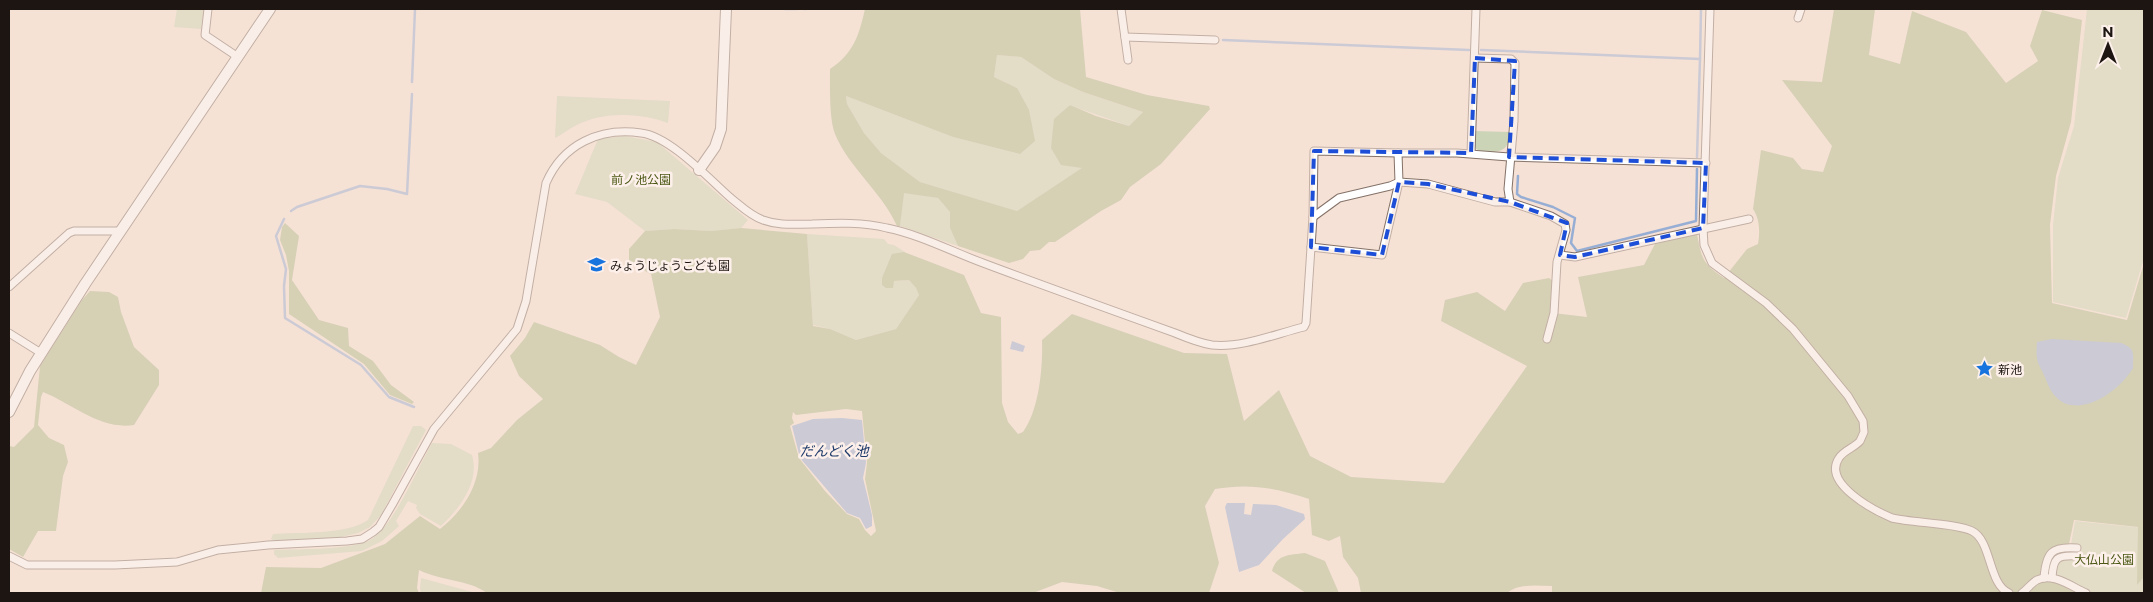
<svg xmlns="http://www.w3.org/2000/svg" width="2153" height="602" font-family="Montserrat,'Noto Sans JP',sans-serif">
	<rect width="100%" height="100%" fill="#f6e1d6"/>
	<g fill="#ccd4b7">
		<path d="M177 9H204L201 29 174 27Z"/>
		<path d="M2087 9H2144V258L2126 318 2053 302V225L2058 178 2074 126Z"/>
		<path d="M997 55 1021 57 1054 79 1083 92 1143 112 1129 126 1069 105 1083 168 1017 211 920 182 881 153 864 133 847 104 846 96 953 137 1020 154 1017 88 994 77Z"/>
		<path d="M557 96 670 101 668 123C640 113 603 111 575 126 568 129 562 135 555 138Z"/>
		<path d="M1474 131 1510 132C1509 155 1496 152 1479 151L1473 146Z"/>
		<path d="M625 136 657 142 748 220 741 228 711 231 674 229 645 231 607 202 575 194 598 139Z"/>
		<path d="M903 192 938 198 950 212V228L958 246 900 226Z"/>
		<path d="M807 234 884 239 888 244 894 245 905 252 894 281 909 280 916 288 919 295 896 329 856 340 830 329 813 325Z"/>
		<path d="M413 426H421L426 430 381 515 370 527 358 533 341 537 276 541 271 539 273 534C298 532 347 535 368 520Z"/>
		<path d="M432 443 451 444 472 455C480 482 460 508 441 526L420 514 416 508 417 505 408 501 396 521 399 526 382 541 362 551 278 558 274 554V550C296 549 352 550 370 540 394 526 417 469 432 443Z"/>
		<path d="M2075 521 2144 528V593H2077L2054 581H2041L2049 561 2071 545Z"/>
		<path d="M421 578 476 593H421L420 589Z"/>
	</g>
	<g fill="#afbb8f" fill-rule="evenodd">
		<path d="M865 9H1080L1086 77 1147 95 1209 106 1210 109 1161 164 1130 187 1121 200 1101 211 1055 242H1049L1040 250 1030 251 1023 259 1009 263 958 246 950 228V212L938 198 904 193 900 226H897C882 192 849 168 835 134 829 119 830 86 830 69 854 53 859 35 865 9ZM997 55 1021 57 1054 79 1083 92 1143 112 1129 126 1096 116 1070 105 1054 119 1051 148 1061 165 1082 168 1017 211 920 182 881 153 864 133 847 104 846 96 953 137 1020 154 1035 141 1029 110 1017 88 994 77Z"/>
		<path d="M1834 9H1875L1869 55 1900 64 1912 11 1966 32 2006 83 2038 61 2030 46 2042 10 2082 20 2071 122 2056 176 2050 225 2052 303 2127 320 2144 263V577L2137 585 2138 527 2074 520 2069 544C2045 546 2041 559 2041 582H2055L2076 593H1524H1552V586C1537 586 1519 583 1507 593H1361L1358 578 1343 557 1340 536 1329 541 1312 535 1309 499C1276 488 1250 483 1215 489L1205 506 1219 563 1209 593H1120L1097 586 1062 582 1033 593H487C467 579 441 581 419 570L417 588 419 593H261L266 567 321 568 385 544 420 516 440 529C463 511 482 483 478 453L491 448 517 420 543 399 519 376 510 356 525 338 534 322 600 345 619 357 636 365 660 317 651 274 629 263V249L645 231 674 229 711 231 741 228 807 234 813 326 830 329 856 340 896 329 919 295 916 288 909 280 894 281 893 288H886L882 285V278L892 254 904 252 964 275 981 313 1001 317 1002 403 1008 422 1018 434 1023 432C1039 410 1043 368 1042 340L1072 314 1184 353 1227 354 1244 421 1279 390 1310 456 1351 477 1444 483 1527 366 1441 321 1445 300 1477 292 1505 311 1523 283 1549 278 1553 281V313L1587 317 1578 277 1644 265 1655 244 1697 234C1702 259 1702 263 1724 278L1747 249 1758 244C1760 233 1760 219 1753 209L1761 150 1793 158 1802 169 1823 172 1832 146 1782 80 1822 82ZM846 409 862 411 867 463 865 479 876 531 871 536 865 530 859 519 847 514 825 491 799 458 790 426 794 423 792 418 793 412 796 415Z"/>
		<path d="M285 223 299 236 292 280 319 320 348 328 349 346 373 361 391 385 414 402 412 404 390 395 364 364 289 314V271L286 255 280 240 282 227Z"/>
		<path d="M90 291 109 292 118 297 121 312 134 347 159 370V385L134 425C100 430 73 404 43 392L41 397 38 425 49 438 64 445 68 462 63 476 56 531H38L23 557 9 549V446L14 447 34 427 40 366 82 300Z"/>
		<path d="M1305 553 1325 561 1339 593H1306L1272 571C1277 554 1289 555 1305 553Z"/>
	</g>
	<g fill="#97aed4">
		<path d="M2052 339 2121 343C2136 349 2133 353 2133 368 2116 397 2064 428 2047 382 2040 363 2035 366 2037 342Z"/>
		<path d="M1012 341 1025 346 1023 352 1010 349Z"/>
		<path d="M842 418 862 420 866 463 863 478 872 515V526L866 529 860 518 847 513 800 458 792 426 813 419Z"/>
		<path d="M1227 503H1245L1244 514 1251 515 1253 504 1276 505 1304 514 1305 519 1283 539 1259 565 1239 572 1225 507Z"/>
	</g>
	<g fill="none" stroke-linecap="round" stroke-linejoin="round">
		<g stroke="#97aed4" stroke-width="2.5">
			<path d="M785 9H797"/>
			<path d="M804 9H806"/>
			<path d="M1223 40 1469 50"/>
			<path d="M1481 50 1700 59 1701 9"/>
			<path d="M412 82 415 9"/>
			<path d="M1697 157 1700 59"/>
			<path d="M1518 176 1517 194 1521 197 1553 207 1575 218 1571 243 1577 251 1696 221 1697 169"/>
			<path d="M291 211 297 207 360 186 387 189 407 194 412 94"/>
			<path d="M284 219 276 236 286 269 284 286 285 318 361 365 389 397 414 407"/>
		</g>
		<defs>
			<g id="street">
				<path d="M208 9 205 35 238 57"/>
				<path d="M1121 9 1128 60"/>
				<path d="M1710 9 1703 228 1704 245 1712 263 1766 303 1793 329 1848 396 1863 421 1864 432 1860 441C1854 448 1844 450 1839 458 1822 483 1873 510 1892 518 1913 523 1956 523 1972 531 1992 541 1988 584 2009 593"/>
				<path d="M1798 18 1801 9"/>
				<path d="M1125 37 1215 40"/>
				<path d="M1475 58 1511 59 1515 63 1514 121 1508 189 1510 202 1551 216 1565 224 1566 230 1557 262 1554 313 1547 339"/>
				<path d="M1471 153 1476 9"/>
				<path d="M1313 217 1339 198 1390 186 1399 182 1428 184 1495 202H1510"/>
				<path d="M1311 247 1382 255 1399 182 1398 153"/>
				<path d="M1560 255 1575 257 1749 219"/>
				<path d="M9 287 69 233 74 231H121"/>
				<path d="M9 333 41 353"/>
				<path d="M9 556 27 565H115L177 562 218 550 268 545 347 541 362 539 373 532 379 527 392 505 434 429 517 329 526 301 546 183C563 144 600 127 641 133 670 136 710 180 732 199 742 207 751 216 763 220 779 226 795 224 812 224 837 223 863 222 887 228 918 234 953 252 983 263 1047 287 1111 310 1175 333 1187 338 1199 343 1212 345 1242 348 1275 334 1304 327L1306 323 1313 217 1314 151 1398 153H1457L1509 157 1706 163"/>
				<path d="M2044 578C2046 553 2051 546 2077 548"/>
				<path d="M2052 578C2053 558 2057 555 2076 556"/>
				<path d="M2022 593C2028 589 2031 583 2037 580 2053 572 2072 587 2086 593"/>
			</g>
			<g id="secondary">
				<path d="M699 170 715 147 721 129 726 9"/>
				<path d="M9 412 30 371 85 284 270 9"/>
			</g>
		</defs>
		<use href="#street" stroke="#847268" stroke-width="9"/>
		<use href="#secondary" stroke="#847268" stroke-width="12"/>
		<use href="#street" stroke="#fff" stroke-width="7"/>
		<use href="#secondary" stroke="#fff" stroke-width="10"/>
	</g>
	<path d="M0 0H2153V602H0ZM1475 58 1515 61 1509 157 1706 163 1703 228 1575 257 1560 255 1567 223 1510 202 1428 184 1399 182 1382 255 1311 247 1314 151 1471 153Z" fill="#f6e1d6" fill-opacity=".55" fill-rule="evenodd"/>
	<path fill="none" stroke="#1d4ed8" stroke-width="4" stroke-dasharray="10 6" stroke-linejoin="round" d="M1475 58 1515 61 1509 157 1706 163 1703 228 1575 257 1560 255 1567 223 1510 202 1428 184 1399 182 1382 255 1311 247 1314 151 1471 153Z"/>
	<defs>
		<symbol id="school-bare" viewBox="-9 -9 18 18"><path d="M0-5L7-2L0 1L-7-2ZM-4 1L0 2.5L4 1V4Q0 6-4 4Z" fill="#1773dd" stroke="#fdf0ea" stroke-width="2.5" paint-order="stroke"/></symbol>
		<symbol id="sight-bare" viewBox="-9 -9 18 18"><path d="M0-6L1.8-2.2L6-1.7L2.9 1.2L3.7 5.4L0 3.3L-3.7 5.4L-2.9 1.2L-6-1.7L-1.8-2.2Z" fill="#1773dd" stroke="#fdf0ea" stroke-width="2.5" paint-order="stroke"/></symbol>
	</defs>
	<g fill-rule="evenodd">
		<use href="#school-bare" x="584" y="252" width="25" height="25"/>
		<use href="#sight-bare" x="1972" y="356" width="25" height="25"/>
	</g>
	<g text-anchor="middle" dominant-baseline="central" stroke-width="5" stroke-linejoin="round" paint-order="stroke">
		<g font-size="12" fill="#4b5815" stroke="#fdf0ea">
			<text x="641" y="179">前ノ池公園</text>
			<text x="2104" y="559">大仏山公園</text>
		</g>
		<g font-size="12" fill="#1c1511" stroke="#fdf0ea" text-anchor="start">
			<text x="610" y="265">みょうじょうこども園</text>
			<text x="1998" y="369">新池</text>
		</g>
		<g font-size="14" font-style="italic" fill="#1f3b6b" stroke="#fdf0ea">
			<text x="834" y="451">だんどく池</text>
		</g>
	</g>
	<rect width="2153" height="602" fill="none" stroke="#1c1511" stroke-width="20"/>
	<g transform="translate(2108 45)" stroke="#fdf0ea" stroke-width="4" paint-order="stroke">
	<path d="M0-4L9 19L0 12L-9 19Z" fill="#1c1511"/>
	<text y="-8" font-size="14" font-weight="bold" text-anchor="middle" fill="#1c1511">N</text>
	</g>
</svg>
